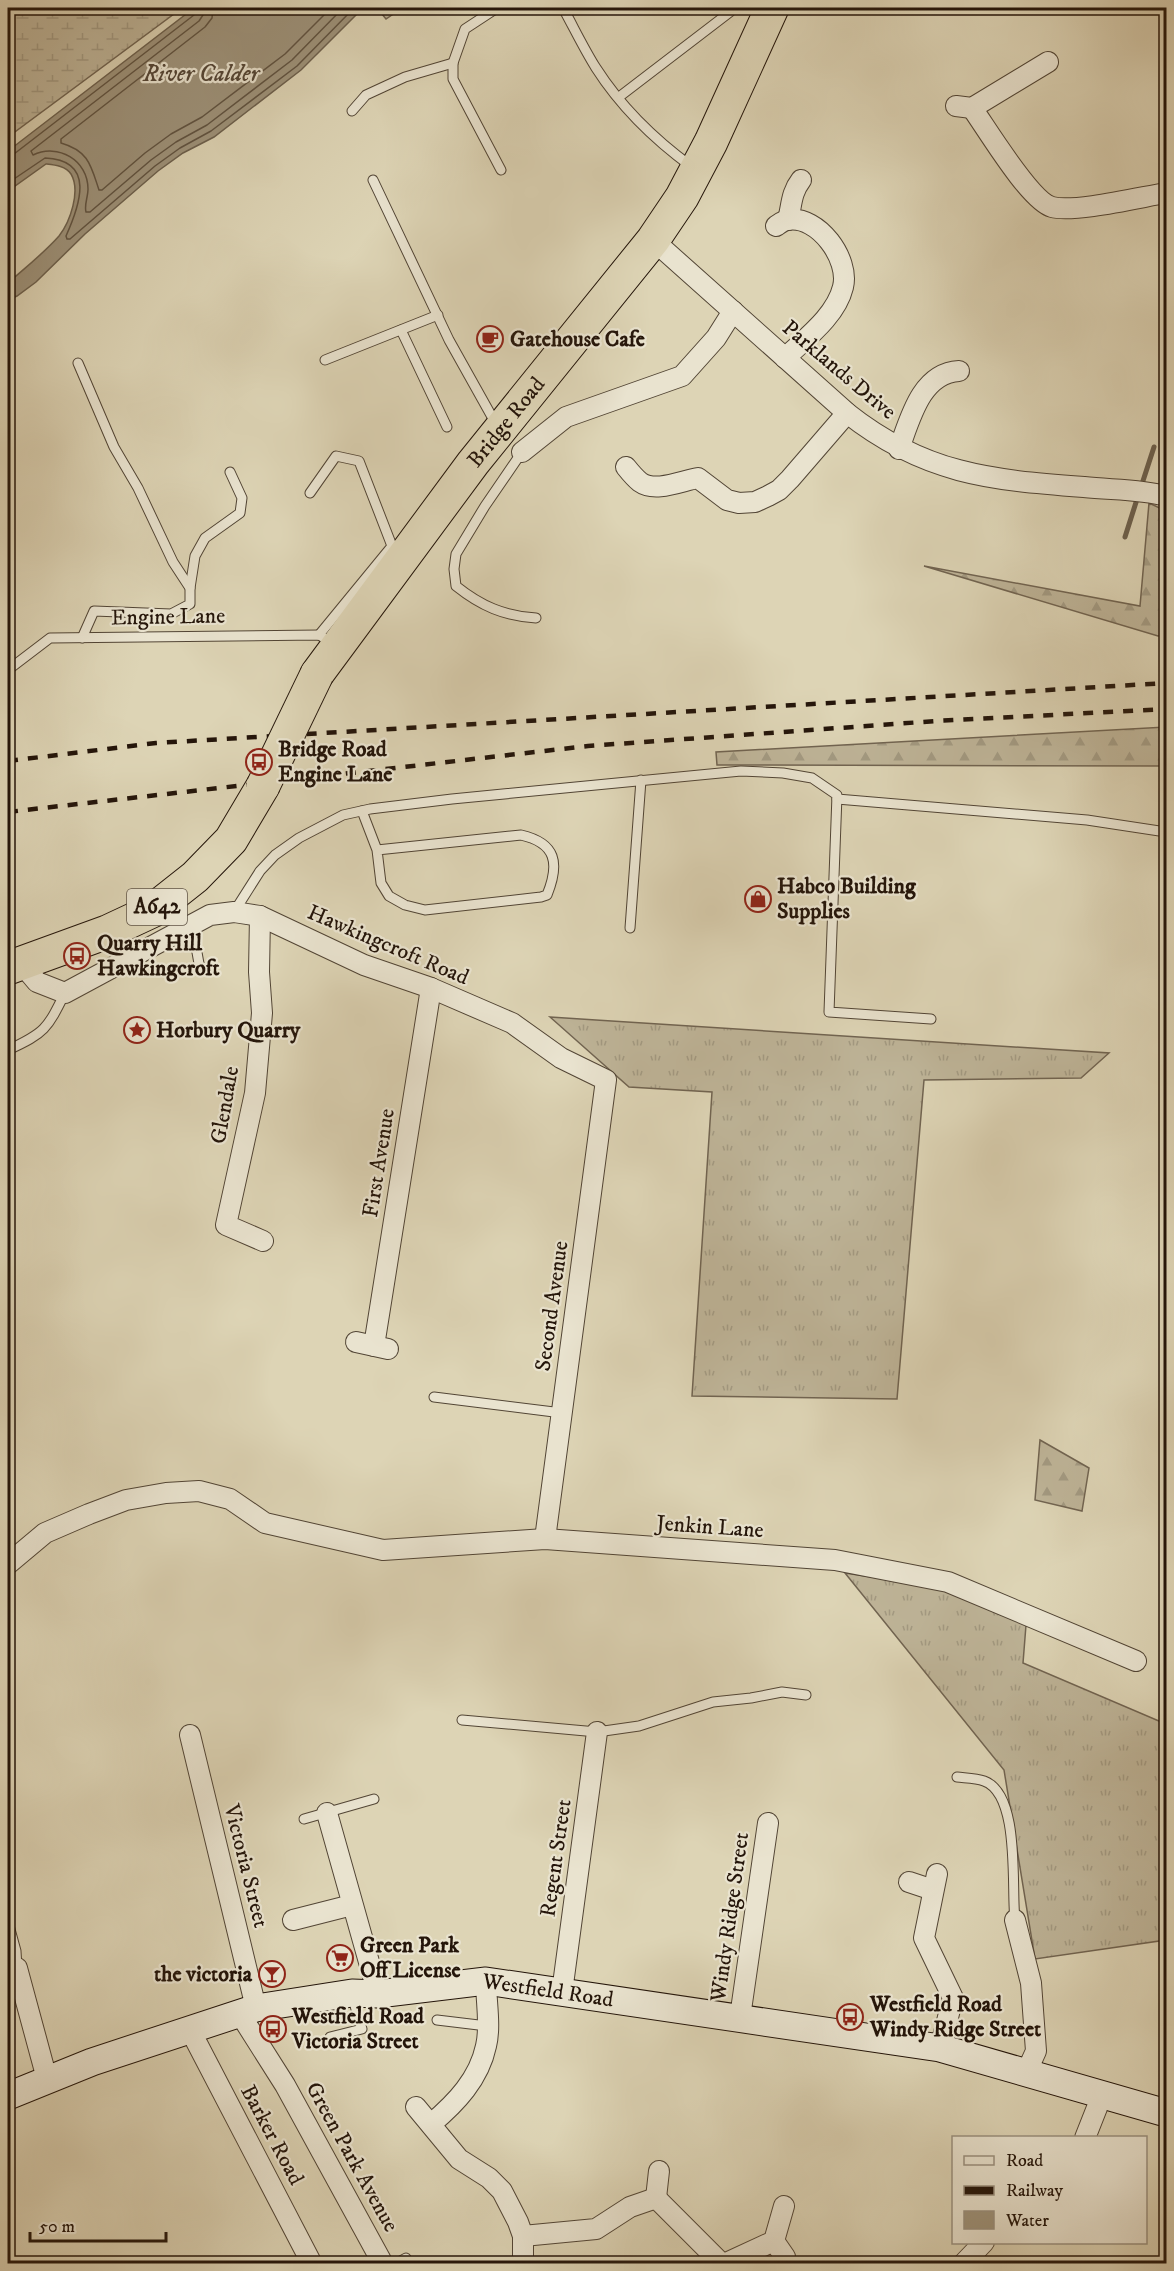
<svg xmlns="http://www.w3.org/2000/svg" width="1174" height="2271" font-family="'IM FELL DW Pica',serif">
	<defs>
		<pattern id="grass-tufts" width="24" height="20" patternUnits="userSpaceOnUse" patternTransform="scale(1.5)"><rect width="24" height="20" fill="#beb498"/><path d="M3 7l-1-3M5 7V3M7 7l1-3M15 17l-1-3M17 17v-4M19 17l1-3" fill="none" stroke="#a39a82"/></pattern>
		<pattern id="forest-firs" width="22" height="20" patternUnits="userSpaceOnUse" patternTransform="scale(1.5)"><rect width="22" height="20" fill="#beb498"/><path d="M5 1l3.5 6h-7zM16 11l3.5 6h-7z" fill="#a39a82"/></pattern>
		<pattern id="wetland-marsh" width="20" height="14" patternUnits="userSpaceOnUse" patternTransform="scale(1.5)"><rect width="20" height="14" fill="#beb498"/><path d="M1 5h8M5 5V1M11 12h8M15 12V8" fill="none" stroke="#a39a82"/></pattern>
	</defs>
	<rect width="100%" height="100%" fill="#ddd4b5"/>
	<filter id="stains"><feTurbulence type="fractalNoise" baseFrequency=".00333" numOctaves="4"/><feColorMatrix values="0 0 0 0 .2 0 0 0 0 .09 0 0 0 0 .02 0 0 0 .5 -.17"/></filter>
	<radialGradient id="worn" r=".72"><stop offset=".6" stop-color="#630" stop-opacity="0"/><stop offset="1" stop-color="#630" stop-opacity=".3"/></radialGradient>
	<g fill="url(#grass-tufts)" stroke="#716451" stroke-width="1.5">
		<path d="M550 1017 596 1020 1109 1053 1081 1078 924 1080 897 1399 692 1396 712 1092 629 1087Z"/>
		<path d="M845 1573 944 1588 1026 1625 1023 1663 1166 1724V1940L1035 1959 1004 1770Z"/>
	</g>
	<g fill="url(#forest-firs)" stroke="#716451" stroke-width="1.5">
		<path d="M377 8H402L386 19Z"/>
		<path d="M1149 503 1166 511V635L1158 636 924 566 1140 606Z"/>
		<path d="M1166 727V766L717 765 716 752Z"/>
		<path d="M1040 1440 1089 1468 1082 1511 1035 1500Z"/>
	</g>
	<path fill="url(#wetland-marsh)" stroke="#716451" stroke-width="1.5" d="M8 8H182L8 137Z"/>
	<path fill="#9e937b" stroke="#6d614e" stroke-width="1.5" d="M194 8H363L301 70 214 137 183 153 158 171 85 234 36 282 17 296 8 300V283C25 268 44 253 59 236 70 222 81 191 71 174 66 166 55 165 46 164L8 191V151Z"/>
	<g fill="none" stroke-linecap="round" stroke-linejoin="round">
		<g stroke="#615442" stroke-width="1.5">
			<path d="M204 8 203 15 199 21 31 151 33 155C58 143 88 160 88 189 88 197 84 205 86 212H90L151 160 176 142 207 125 292 60 343 8"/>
			<path d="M213 8 212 18 205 27 61 139V143C89 151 91 166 99 190H102L145 153 171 134 202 117 285 54 331 8"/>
			<path d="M8 156 14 154 194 15 197 8"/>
			<path d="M8 183 45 158C96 160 80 205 66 236L67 239H70L155 166 180 148 211 131 297 66 354 8"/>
		</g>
		<g stroke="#6d614e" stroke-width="5">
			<path d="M1141 487 1154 447"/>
			<path d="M1125 537 1138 496"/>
		</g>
		<defs>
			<g id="lane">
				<path d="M497 8 465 29 453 63V79L501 170"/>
				<path d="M563 8C574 28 584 49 596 68 621 107 655 140 692 167"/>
				<path d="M619 97 730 12 733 8"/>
				<path d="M352 111 366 95 405 77 453 63"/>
				<path d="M373 180 449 340 496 424"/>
				<path d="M401 330 447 427"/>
				<path d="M325 360 438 315"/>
				<path d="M78 363 114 447 138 488 173 562 190 588V604L171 614 94 611 82 638"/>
				<path d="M522 452 485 506 456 554 454 569 456 586C481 606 504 616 536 618"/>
				<path d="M310 493 336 456 359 461 392 546 319 635"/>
				<path d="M190 588 195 556 205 538 240 513 242 498 230 472"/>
				<path d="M8 670 50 638 319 635 334 644"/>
				<path d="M837 799 1087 820 1166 832"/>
				<path d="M362 811 377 850 381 883 389 896 405 905 425 910 541 897 547 895C560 863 556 843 521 835L377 850"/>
				<path d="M234 912 260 871 275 855 299 838 343 815 370 809 452 799 741 771 783 773 812 778 837 795 829 1012 931 1019"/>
				<path d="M192 925 200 969"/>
				<path d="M630 928 641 780"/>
				<path d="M8 1050C45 1033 47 1029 65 993"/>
				<path d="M434 1397 562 1413"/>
				<path d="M462 1720 597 1732 639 1726 713 1702 751 1698 782 1692 806 1695"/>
				<path d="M957 1777C965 1778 976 1778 984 1781 1021 1794 1011 1889 1015 1920"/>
				<path d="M304 1819 374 1799"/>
				<path d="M8 1922 16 1951 17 1968"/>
				<path d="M437 2020 487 2026"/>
				<path d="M330 2037 362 2029 352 1996"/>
				<path d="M395 2264 406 2258"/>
			</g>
			<g id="street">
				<path d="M956 106 972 108 1048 62"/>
				<path d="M972 108C987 129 1030 201 1052 207 1074 213 1141 197 1166 193"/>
				<path d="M788 220C792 204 791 193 801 180"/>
				<path d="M776 226C779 224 784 220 788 220 818 215 850 259 843 287 836 316 806 338 785 358"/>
				<path d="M653 240 847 413C924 474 990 480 1084 487 1111 490 1140 489 1166 496"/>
				<path d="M899 449C910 419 921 373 959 371"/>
				<path d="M522 452 566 417 682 376 716 338 733 311"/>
				<path d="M626 467C630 472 635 478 640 482 655 493 681 481 698 478L727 500 739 503 755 502 768 496 779 490 790 479 847 413"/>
				<path d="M260 916 259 972 262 1013 255 1093 226 1225 263 1241"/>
				<path d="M21 963 37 982 65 993 210 915 234 912 260 916 364 965 431 988 512 1023 561 1058 606 1080 545 1539"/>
				<path d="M356 1342 388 1349"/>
				<path d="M374 1346 431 988"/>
				<path d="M8 1564 45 1533 89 1514 126 1500 166 1493 199 1491 230 1499 265 1523 383 1550 545 1539 835 1560 948 1582 1136 1661"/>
				<path d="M190 1735 256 2008"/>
				<path d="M327 1813 378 1994"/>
				<path d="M937 1874 924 1938 953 1998 940 2048"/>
				<path d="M909 1882 933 1890"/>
				<path d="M293 1920 352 1905"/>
				<path d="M1015 1920 1031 1983 1036 2051 1026 2073"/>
				<path d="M17 1968 47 2079"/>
				<path d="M562 1992 597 1732"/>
				<path d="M240 2014 285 2085 383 2264"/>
				<path d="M740 2017 768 1823"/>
				<path d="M189 2028 312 2264"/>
				<path d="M416 2107 459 2159 489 2178 502 2191 518 2222 523 2236V2264"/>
				<path d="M431 2124C456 2103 479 2079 486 2046 491 2026 486 2002 486 1981"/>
				<path d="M1085 2138 1102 2095"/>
				<path d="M656 2198 659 2171"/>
				<path d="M523 2236 596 2229 630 2207 656 2198 722 2264"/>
				<path d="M774 2241 785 2257"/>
				<path d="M724 2264 774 2241 784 2206"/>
				<path d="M963 2264 984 2242"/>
			</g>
			<g id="secondary">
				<path id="s1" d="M8 2096 92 2062 256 2008 352 1993 378 1994 486 1981 940 2048 1166 2113"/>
			</g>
			<g id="highway">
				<path id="s2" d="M317 674 473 463 653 240 682 197 711 142 772 8"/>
				<path d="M8 968 107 932 152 911 195 877 231 840 263 786"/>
			</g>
		</defs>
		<use href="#lane" stroke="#524535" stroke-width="11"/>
		<use href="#street" stroke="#524535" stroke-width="22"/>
		<use href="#secondary" stroke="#24150a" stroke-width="29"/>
		<use href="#highway" stroke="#24150a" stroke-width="35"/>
		<use href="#lane" stroke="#e9e3cf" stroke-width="9"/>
		<use href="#street" stroke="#e9e3cf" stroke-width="20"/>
		<use href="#secondary" stroke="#e9e3cf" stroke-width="27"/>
		<use href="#highway" stroke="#ddd4b5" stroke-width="33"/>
		<g stroke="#24150a" stroke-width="4.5" stroke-dasharray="10 10" stroke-linecap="butt">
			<path d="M8 761 156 743 1166 683"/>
			<path d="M8 812 588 746 936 721 1166 709"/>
		</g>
		<defs>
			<path id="highway-bridge" d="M263 786 317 674"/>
		</defs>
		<use href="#highway-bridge" stroke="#24150a" stroke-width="35" stroke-linecap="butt"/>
		<use href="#highway-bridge" stroke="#ddd4b5" stroke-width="33"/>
	</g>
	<defs>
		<symbol id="cafe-ring" viewBox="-11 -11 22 22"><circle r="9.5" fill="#e9e3cf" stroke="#8f2418" stroke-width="1.5"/><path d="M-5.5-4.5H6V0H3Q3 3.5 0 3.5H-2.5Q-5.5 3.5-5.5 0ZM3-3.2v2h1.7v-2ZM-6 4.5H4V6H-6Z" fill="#8f2418"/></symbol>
		<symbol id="bus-ring" viewBox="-11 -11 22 22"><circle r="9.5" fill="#e9e3cf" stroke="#8f2418" stroke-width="1.5"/><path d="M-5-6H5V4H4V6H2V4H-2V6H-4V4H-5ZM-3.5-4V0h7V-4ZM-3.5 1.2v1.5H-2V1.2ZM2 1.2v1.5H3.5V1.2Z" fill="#8f2418"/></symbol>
		<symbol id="shop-ring" viewBox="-11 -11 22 22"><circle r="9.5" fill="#e9e3cf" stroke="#8f2418" stroke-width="1.5"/><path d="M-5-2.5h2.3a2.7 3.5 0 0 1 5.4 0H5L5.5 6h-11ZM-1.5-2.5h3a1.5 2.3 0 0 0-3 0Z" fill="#8f2418"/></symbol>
		<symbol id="sight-ring" viewBox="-11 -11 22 22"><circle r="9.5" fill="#e9e3cf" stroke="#8f2418" stroke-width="1.5"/><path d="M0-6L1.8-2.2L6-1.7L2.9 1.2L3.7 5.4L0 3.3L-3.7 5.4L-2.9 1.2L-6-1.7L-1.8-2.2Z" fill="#8f2418"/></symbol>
		<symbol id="supermarket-ring" viewBox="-11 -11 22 22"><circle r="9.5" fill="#e9e3cf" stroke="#8f2418" stroke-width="1.5"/><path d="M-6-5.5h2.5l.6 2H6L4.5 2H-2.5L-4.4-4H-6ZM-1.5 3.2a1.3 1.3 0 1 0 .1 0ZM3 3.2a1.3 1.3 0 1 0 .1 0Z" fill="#8f2418"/></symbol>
		<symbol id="bar-ring" viewBox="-11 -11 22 22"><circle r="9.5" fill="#e9e3cf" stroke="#8f2418" stroke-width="1.5"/><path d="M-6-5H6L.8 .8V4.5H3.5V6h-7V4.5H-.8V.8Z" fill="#8f2418"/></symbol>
	</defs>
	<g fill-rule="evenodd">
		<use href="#cafe-ring" x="475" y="324" width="30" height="30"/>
		<use href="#bus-ring" x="244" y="747" width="30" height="30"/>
		<use href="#shop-ring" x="743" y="884" width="30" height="30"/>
		<use href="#bus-ring" x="62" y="941" width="30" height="30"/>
		<use href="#sight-ring" x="122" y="1015" width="30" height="30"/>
		<use href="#supermarket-ring" x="325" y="1943" width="30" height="30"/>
		<use href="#bar-ring" x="257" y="1959" width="30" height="30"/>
		<use href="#bus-ring" x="835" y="2002" width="30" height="30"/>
		<use href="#bus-ring" x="258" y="2014" width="30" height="30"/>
	</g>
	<g text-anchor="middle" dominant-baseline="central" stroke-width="4.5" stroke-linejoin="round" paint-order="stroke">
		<rect fill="#e9e3cf" stroke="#5f5345" stroke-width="1.5" x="127" y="889" width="60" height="36" rx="4.5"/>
		<g font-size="21" font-weight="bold" fill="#24150a">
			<text x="157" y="907">A642</text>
		</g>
		<g font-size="22" font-weight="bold" fill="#24150a" stroke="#e9e3cf" text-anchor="start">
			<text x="510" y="339">Gatehouse Cafe</text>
			<text x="278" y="749">Bridge Road<tspan x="278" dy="25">Engine Lane</tspan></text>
			<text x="777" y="886">Habco Building<tspan x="777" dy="25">Supplies</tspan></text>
			<text x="97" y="943">Quarry Hill<tspan x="97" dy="25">Hawkingcroft</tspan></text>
			<text x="156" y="1030">Horbury Quarry</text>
			<text x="360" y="1945">Green Park<tspan x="360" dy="25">Off License</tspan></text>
			<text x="252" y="1974" text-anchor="end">the victoria</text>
			<text x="870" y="2004">Westfield Road<tspan x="870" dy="25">Windy Ridge Street</tspan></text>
			<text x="292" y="2016">Westfield Road<tspan x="292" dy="25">Victoria Street</tspan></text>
		</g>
		<g font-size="22" fill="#24150a" stroke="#e9e3cf">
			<text transform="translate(839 370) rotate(40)">Parklands Drive</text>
			<text stroke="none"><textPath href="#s2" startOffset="315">Bridge Road</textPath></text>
			<text transform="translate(168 617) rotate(-1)">Engine Lane</text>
			<text transform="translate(388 945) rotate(23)">Hawkingcroft Road</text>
			<text transform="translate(225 1105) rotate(-80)">Glendale</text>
			<text transform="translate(379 1163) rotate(-81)">First Avenue</text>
			<text transform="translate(552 1306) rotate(-82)">Second Avenue</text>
			<text transform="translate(710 1527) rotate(4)">Jenkin Lane</text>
			<text transform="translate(556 1858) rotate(-82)">Regent Street</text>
			<text transform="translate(246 1866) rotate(76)">Victoria Street</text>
			<text transform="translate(730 1917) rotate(-82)">Windy Ridge Street</text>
			<text stroke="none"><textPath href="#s1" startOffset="558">Westfield Road</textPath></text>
			<text transform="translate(272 2135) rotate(62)">Barker Road</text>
			<text transform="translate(352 2157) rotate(61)">Green Park Avenue</text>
		</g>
		<g font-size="24" font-style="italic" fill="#554737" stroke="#e9e3cf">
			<text x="201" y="74">River Calder</text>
		</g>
	</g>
	<rect width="1174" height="2271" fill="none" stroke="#ddd4b5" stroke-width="30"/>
	<rect x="9" y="9" width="1156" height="2253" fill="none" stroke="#24150a" stroke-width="3"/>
	<rect x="15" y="15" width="1144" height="2241" fill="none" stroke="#24150a" stroke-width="1.5"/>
	<rect x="952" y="2136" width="195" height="108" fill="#e9e3cf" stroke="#9a9180" stroke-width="1.5"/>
	<rect x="964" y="2156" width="30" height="9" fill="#e9e3cf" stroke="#9a9180" stroke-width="1.5"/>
	<text x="1006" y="2166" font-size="18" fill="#24150a">Road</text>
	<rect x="964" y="2186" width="30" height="9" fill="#24150a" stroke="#9a9180" stroke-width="1.5"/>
	<text x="1006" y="2196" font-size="18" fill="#24150a">Railway</text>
	<rect x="964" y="2211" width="30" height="18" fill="#9e937b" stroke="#9a9180" stroke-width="1.5"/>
	<text x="1006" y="2226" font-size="18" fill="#24150a">Water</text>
	<path d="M30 2232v9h136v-9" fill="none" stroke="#24150a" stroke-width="3"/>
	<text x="39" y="2232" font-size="18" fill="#24150a" stroke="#e9e3cf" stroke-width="4.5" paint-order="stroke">50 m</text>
	<rect width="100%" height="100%" filter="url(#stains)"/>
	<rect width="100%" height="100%" fill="url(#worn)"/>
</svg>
